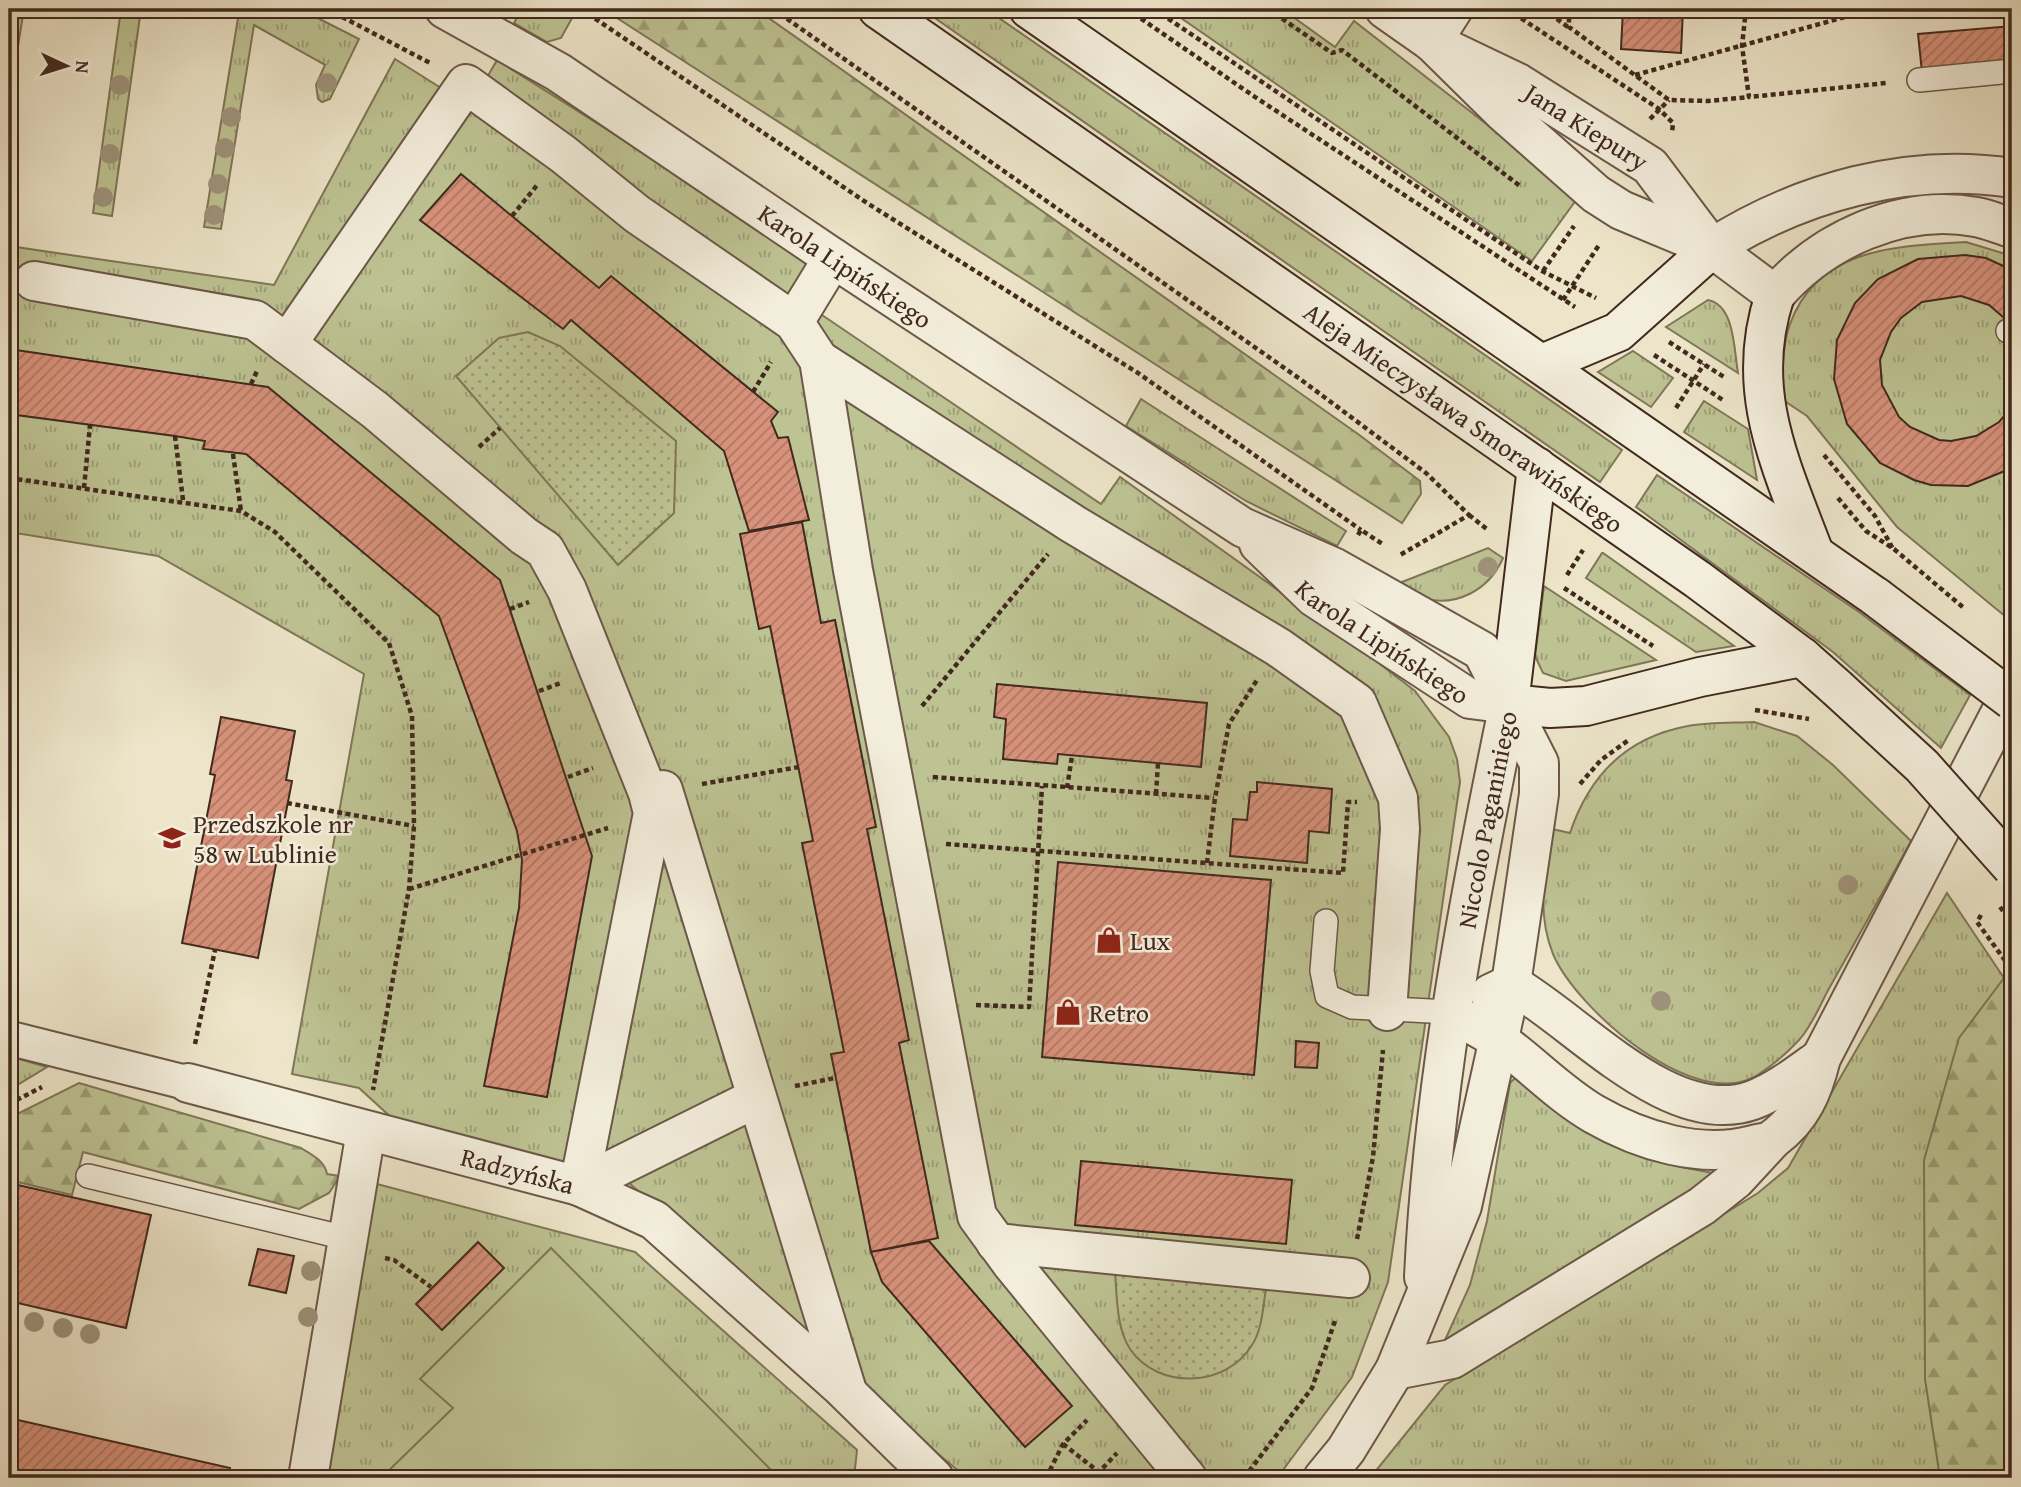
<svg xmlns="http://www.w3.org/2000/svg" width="2021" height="1487" font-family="'Gentium Book Plus',serif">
	<defs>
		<pattern id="grass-tufts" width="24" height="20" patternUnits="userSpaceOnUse" patternTransform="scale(1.75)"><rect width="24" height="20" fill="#bec393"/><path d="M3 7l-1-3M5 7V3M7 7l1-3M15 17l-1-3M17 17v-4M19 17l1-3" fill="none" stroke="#9c9e77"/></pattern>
		<pattern id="forest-firs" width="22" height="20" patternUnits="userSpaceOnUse" patternTransform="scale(1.75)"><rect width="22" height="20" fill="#bec393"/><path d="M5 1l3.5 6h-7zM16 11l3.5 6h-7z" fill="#9c9e77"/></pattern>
		<pattern id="park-dots" width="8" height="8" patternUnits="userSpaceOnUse" patternTransform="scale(1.75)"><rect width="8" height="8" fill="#bec393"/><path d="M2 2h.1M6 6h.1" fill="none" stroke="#9c9e77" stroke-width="1.8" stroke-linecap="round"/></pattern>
		<pattern id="building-hatch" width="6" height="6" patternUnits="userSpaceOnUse" patternTransform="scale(1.75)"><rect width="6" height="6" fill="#d8927b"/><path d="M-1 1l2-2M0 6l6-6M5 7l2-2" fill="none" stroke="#b17764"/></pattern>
	</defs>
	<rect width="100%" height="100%" fill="#ede5c9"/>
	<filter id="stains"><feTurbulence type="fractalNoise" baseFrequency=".00286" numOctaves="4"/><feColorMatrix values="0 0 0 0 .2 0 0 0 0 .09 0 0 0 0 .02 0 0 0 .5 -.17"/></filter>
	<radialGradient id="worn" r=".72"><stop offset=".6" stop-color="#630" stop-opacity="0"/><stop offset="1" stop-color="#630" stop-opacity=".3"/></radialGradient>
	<g fill="url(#grass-tufts)" stroke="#807658" stroke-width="2">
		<path d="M9 9H24L9 102Z"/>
		<path d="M121 9H141L112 216 93 213Z"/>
		<path d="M220 9H300L359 39 330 99 322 102 318 99 316 85 325 65 254 25 221 229 204 227 238 18Z"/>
		<path d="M522 9H557L572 18 561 38 547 42 514 23Z"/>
		<path d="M922 9H986L1622 450 1600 482Z"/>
		<path d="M1168 9H1282L1335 47 1354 21 1579 196 1532 261Z"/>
		<path d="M395 59 465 103 485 81 497 60 622 139 832 281 819 313 1101 504 1120 477 1363 651 1415 691 1449 737 1457 759 1460 782 1388 1282 1352 1377 1277 1478H967L879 1405 629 1183 393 1119 359 1088 292 1074 364 674 158 556 9 532V246L274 285Z"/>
		<path d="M1966 242 2012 256V622L1897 527 1807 416 1780 398C1783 375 1782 346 1790 324 1818 247 1897 246 1966 242Z"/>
		<path d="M1708 300C1735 305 1734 351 1738 373L1666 327Z"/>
		<path d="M1633 351 1673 378 1651 407 1598 372Z"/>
		<path d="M1141 399 1346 531 1337 546 1246 501 1126 426Z"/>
		<path d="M1704 401 1748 429 1757 480 1684 432Z"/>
		<path d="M1657 475 1859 612 1970 695 1941 748 1833 652 1636 507Z"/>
		<path d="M1488 548 1503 558C1489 590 1456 608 1421 598 1413 595 1404 588 1397 584Z"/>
		<path d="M1602 553H1603L1734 646 1696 652 1586 578Z"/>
		<path d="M1544 586 1656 660 1566 681 1543 673 1535 656Z"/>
		<path d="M1754 722 1797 736 1833 765 1911 841C1885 889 1858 937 1831 985 1821 1002 1813 1025 1799 1040 1788 1052 1773 1065 1759 1074 1698 1116 1576 1009 1553 954 1536 912 1545 872 1552 829L1570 833C1589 776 1627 737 1688 726 1709 722 1732 723 1754 722Z"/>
		<path d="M1947 893 2012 990V1478H1370L1445 1385 1758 1193 1788 1168Z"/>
		<path d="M9 1056 47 1067 9 1090Z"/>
		<path d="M1515 1078H1521C1591 1143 1633 1161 1726 1175L1445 1340 1470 1285 1487 1221 1510 1083Z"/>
		<path d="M377 1184 635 1252 857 1450 854 1478H325Z"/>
	</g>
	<g fill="url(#forest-firs)" stroke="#807658" stroke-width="2">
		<path d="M603 9H756L1358 434 1420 481 1421 494 1402 523Z"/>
		<path d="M2004 978 2012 990V1478H1940L1925 1379 1924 1160 1959 1038Z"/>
		<path d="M79 1083 301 1148C312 1155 325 1161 327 1174L340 1176 329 1193 299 1209 83 1152 72 1195 9 1180V1118Z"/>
	</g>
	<g fill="url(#park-dots)" stroke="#807658" stroke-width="2">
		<path d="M528 332 560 346 676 441 674 513 618 565 456 376 499 338Z"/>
		<path d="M1115 1271 1267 1283C1263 1302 1263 1329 1252 1345 1226 1388 1158 1390 1130 1349 1116 1328 1117 1295 1115 1271Z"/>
	</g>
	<path fill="#bec393" stroke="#807658" stroke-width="2" d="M551 1248 779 1478H381L453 1408 420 1379Z"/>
	<g fill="url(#building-hatch)" stroke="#41291e" stroke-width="2">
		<path d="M1623 9H1683L1681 53 1621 49Z"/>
		<path d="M2012 26V64L1922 72 1918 34Z"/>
		<path d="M461 174 599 288 611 276 778 412 771 421 778 438 788 437 809 520 749 531 724 451 571 320 563 329 420 220Z"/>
		<path d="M1965 255 1986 258 2012 270V309L2003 317 1989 305 1961 296 1922 302 1901 318 1891 332 1880 360 1882 385 1899 417 1910 427 1939 440 1951 441 1976 436 1999 422 2012 407V468L1968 486 1931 485 1914 480 1880 463 1847 424 1834 379 1837 340 1855 303 1878 279 1918 259Z"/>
		<path d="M9 349 268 387 500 580 592 856 547 1097 484 1086 519 908 522 860 517 831 439 616 246 454 203 449 205 441 175 436 9 414Z"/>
		<path d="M802 522 821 623 835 620 876 827 867 829 909 1040 899 1043 938 1238 871 1252 831 1054 844 1052 802 843 813 841 770 626 759 629 740 534Z"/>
		<path d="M997 684 1207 703 1201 767 1058 754 1057 764 1003 759 1006 719 994 717Z"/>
		<path d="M221 717 295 731 286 780 292 781 258 958 182 943 215 775 210 774Z"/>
		<path d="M1257 782 1332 789 1329 833 1309 831 1307 863 1230 856 1233 819 1247 820 1250 792H1257Z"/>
		<path d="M1058 862 1271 880 1254 1075 1042 1057Z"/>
		<path d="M1296 1041 1319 1043 1317 1068 1295 1067Z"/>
		<path d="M1081 1161 1292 1180 1286 1244 1075 1225Z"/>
		<path d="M9 1183 151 1215 126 1328 9 1301Z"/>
		<path d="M929 1241 1072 1406 1025 1447 882 1282 871 1252Z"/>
		<path d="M478 1242 504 1268 442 1330 416 1304Z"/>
		<path d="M258 1249 294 1256 286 1293 249 1285Z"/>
		<path d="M9 1418 230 1468 228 1478H9Z"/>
	</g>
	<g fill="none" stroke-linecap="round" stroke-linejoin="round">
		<defs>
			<g id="service">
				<path d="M1919 80 2012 71"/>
				<path d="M2008 331 2012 329"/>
				<path d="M1326 921 1322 971 1327 996 1352 1007 1450 1012"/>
				<path d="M88 1176 346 1238"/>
			</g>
			<path id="pedestrian" d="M9 1038 188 1083"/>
			<g id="minor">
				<path id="s1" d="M445 9 558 72 833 258 1242 527 1335 568 1482 651 1539 763V794L1511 984 1462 1206 1395 1370 1346 1450 1323 1478"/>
				<path id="s2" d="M1385 9 1432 42 1518 83 1650 166 1711 247"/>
				<path d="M1432 42 1503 112 1596 194 1621 210 1712 248 1775 295C1822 240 1902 203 1976 217 1988 219 2001 225 2012 228"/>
				<path d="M1432 42 1453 9"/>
				<path d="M1712 248C1800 192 1908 162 2012 178"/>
				<path d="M34 281 255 320 287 344"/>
				<path d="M794 322 833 258"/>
				<path d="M819 360 1073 524 1278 647 1357 703 1398 798 1400 829 1387 1011"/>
				<path id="s3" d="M1259 544 1314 597 1470 699 1509 704"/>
				<path d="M655 792 663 790 847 1391"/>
				<path d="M1490 994 1511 984C1577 1021 1671 1130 1753 1100 1777 1091 1800 1073 1821 1058"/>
				<path d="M1450 1012C1466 1021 1482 1029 1497 1039 1530 1062 1558 1093 1594 1114 1641 1141 1700 1159 1753 1145 1760 1143 1768 1143 1773 1139 1802 1118 1813 1091 1821 1058L2012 691"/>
				<path id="s4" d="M188 1083 579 1186 654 1220 839 1385 934 1478"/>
				<path d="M579 1186 653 813 648 793 567 590 545 550 524 536 375 410 287 344 466 84 563 154 637 214 794 322 819 360 853 570 977 1216 1012 1264 1187 1478"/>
				<path d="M579 1186 756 1098"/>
				<path d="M996 1243 1350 1278"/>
				<path id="s5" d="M1424 1277C1433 1083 1470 893 1509 704"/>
				<path d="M1395 1370 1452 1359 1702 1206 1736 1179 1771 1141"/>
				<path d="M308 1478 366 1131"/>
			</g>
			<g id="secondary">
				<path id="s6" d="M878 9 1697 579 1802 657 1837 688"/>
				<path d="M1029 9 1876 597"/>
				<path d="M1775 295C1743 390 1781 465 1814 553"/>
				<path d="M1542 364 1618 332 1712 248"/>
				<path d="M1537 467 1509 704 1550 708 1586 706 1700 677 1802 657"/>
			</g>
		</defs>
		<use href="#service" stroke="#6c5849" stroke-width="26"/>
		<use href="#pedestrian" stroke="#6c5849" stroke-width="37"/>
		<use href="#minor" stroke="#6c5849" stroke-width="42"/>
		<use href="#secondary" stroke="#41291e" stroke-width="42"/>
		<g stroke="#41291e" stroke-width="4.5" stroke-dasharray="5 3.5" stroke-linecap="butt">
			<path d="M327 9 432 64"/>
			<path d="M581 9 867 203 1138 373 1361 530"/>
			<path d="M773 9 1300 379 1426 473 1469 515 1400 555 1398 554"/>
			<path d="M1127 9 1255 97 1575 307"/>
			<path d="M1154 9 1542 271 1596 298"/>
			<path d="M1268 9 1332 53 1342 50 1520 186"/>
			<path d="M1507 9 1659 109 1673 123 1672 133"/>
			<path d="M1543 9 1568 27"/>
			<path d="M1569 9V27L1669 100 1708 101 1749 97"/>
			<path d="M1746 9 1742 46 1749 97 1886 83"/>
			<path d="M1635 75 1874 9"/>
			<path d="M1650 119 1669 100"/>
			<path d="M512 216 538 184"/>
			<path d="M1543 271 1574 226"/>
			<path d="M1563 300 1599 245"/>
			<path d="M1669 342 1724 377"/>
			<path d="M1654 355 1723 400"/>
			<path d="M251 384 257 371"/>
			<path d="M753 392 771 362"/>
			<path d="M1676 408 1704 364"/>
			<path d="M9 418 10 414"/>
			<path d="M175 436 183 500"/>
			<path d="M479 447 500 428"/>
			<path d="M233 454 241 511"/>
			<path d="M1824 455 1875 516 1893 549"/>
			<path d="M9 478 241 511 275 532 389 643 412 716 414 826 409 889 373 1090"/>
			<path d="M84 488 90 425"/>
			<path d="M1838 498 1866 531 1894 549 1965 609"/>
			<path d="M1469 515 1488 530"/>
			<path d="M1358 535 1361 530 1384 545"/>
			<path d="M1567 575 1583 550"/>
			<path d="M1564 588 1653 646"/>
			<path d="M510 609 529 602"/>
			<path d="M539 691 561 683"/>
			<path d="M922 706 1048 554"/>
			<path d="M1755 710 1809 719"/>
			<path d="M568 777 593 768"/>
			<path d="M933 777 1214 798"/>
			<path d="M702 784 799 767"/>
			<path d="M1580 784 1601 760 1630 739"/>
			<path d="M1067 788 1072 756"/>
			<path d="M1156 794 1158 763"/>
			<path d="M287 803 414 826"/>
			<path d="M946 844 1343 873 1348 802H1357"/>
			<path d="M1207 863 1215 798 1229 724 1257 680"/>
			<path d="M409 889 608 828"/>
			<path d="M1981 915 1977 922 2012 970"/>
			<path d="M976 1005 1029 1007 1042 786"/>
			<path d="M195 1044 215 950"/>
			<path d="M795 1086 835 1078"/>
			<path d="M9 1104 42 1087"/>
			<path d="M1357 1239 1373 1157 1383 1050"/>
			<path d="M385 1258 394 1260 431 1287"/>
			<path d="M1063 1444 1099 1472 1117 1453"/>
			<path d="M1046 1478 1063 1444 1087 1420"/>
			<path d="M1244 1478 1312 1388 1336 1318"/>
		</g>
		<use href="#service" stroke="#f3eedc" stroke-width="23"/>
		<use href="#pedestrian" stroke="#f3eedc" stroke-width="33"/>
		<use href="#minor" stroke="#f3eedc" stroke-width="38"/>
		<use href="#secondary" stroke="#f3eedc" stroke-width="38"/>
		<defs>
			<g id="secondary-bridge">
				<path d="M1876 597 2012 700"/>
				<path d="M1837 688 1922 766 2012 867"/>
			</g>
		</defs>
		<use href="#secondary-bridge" stroke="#41291e" stroke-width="42" stroke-linecap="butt"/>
		<path stroke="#41291e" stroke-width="4.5" stroke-dasharray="5 3.5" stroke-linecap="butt" d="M2000 907 2012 923"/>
		<use href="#secondary-bridge" stroke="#f3eedc" stroke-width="38"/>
	</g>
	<g fill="#9f937b">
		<circle cx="327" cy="83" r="10"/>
		<circle cx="120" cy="85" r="10"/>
		<circle cx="231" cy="117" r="10"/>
		<circle cx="225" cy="148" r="10"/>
		<circle cx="110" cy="154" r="10"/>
		<circle cx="218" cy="184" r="10"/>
		<circle cx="103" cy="197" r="10"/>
		<circle cx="214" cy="215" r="10"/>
		<circle cx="1488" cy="567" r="10"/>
		<circle cx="1848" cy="885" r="10"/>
		<circle cx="1661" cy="1001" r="10"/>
		<circle cx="311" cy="1271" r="10"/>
		<circle cx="308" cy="1317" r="10"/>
		<circle cx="34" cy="1322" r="10"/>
		<circle cx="63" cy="1328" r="10"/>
		<circle cx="90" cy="1334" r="10"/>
	</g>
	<defs>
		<symbol id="school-bare" viewBox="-9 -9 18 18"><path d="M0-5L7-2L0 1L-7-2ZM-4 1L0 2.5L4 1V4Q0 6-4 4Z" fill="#8f2418" stroke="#f3eedc" stroke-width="2.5" paint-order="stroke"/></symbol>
		<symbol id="shop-bare" viewBox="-9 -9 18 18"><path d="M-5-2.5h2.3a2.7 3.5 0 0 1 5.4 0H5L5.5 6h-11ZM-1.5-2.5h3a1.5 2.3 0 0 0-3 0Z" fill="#8f2418" stroke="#f3eedc" stroke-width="2.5" paint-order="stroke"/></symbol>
	</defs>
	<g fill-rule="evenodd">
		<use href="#school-bare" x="153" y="819" width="38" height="38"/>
		<use href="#shop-bare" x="1090" y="921" width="38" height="38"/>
		<use href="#shop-bare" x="1049" y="993" width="38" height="38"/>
	</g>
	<g text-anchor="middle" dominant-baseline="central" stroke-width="5" stroke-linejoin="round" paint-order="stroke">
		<g font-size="26" fill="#41291e" stroke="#f3eedc">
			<text stroke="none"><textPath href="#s2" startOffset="234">Jana Kiepury</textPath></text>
			<text stroke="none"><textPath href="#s1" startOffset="476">Karola Lipińskiego</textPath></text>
			<text stroke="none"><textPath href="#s6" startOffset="714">Aleja Mieczysława Smorawińskiego</textPath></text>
			<text stroke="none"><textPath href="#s3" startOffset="158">Karola Lipińskiego</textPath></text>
			<text stroke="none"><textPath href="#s5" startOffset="462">Niccolo Paganiniego</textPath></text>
			<text stroke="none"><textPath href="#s4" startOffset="341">Radzyńska</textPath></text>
		</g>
		<g font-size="26" fill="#41291e" stroke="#f3eedc" text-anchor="start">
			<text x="193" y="823">Przedszkole nr<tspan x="193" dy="30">58 w Lublinie</tspan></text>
			<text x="1130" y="940">Lux</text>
			<text x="1089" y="1012">Retro</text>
		</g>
	</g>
	<rect width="2021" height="1487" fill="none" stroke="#ede5c9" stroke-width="35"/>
	<rect x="10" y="10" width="2000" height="1466" fill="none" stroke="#41291e" stroke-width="3.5"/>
	<rect x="18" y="18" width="1986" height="1452" fill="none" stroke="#41291e" stroke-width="2"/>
	<g transform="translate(66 66) rotate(94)" stroke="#f3eedc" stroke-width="5" paint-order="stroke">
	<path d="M0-5L12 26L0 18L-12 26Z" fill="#41291e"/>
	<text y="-10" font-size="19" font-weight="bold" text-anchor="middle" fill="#41291e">N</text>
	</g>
	<rect width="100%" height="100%" filter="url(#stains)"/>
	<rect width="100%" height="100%" fill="url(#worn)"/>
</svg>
